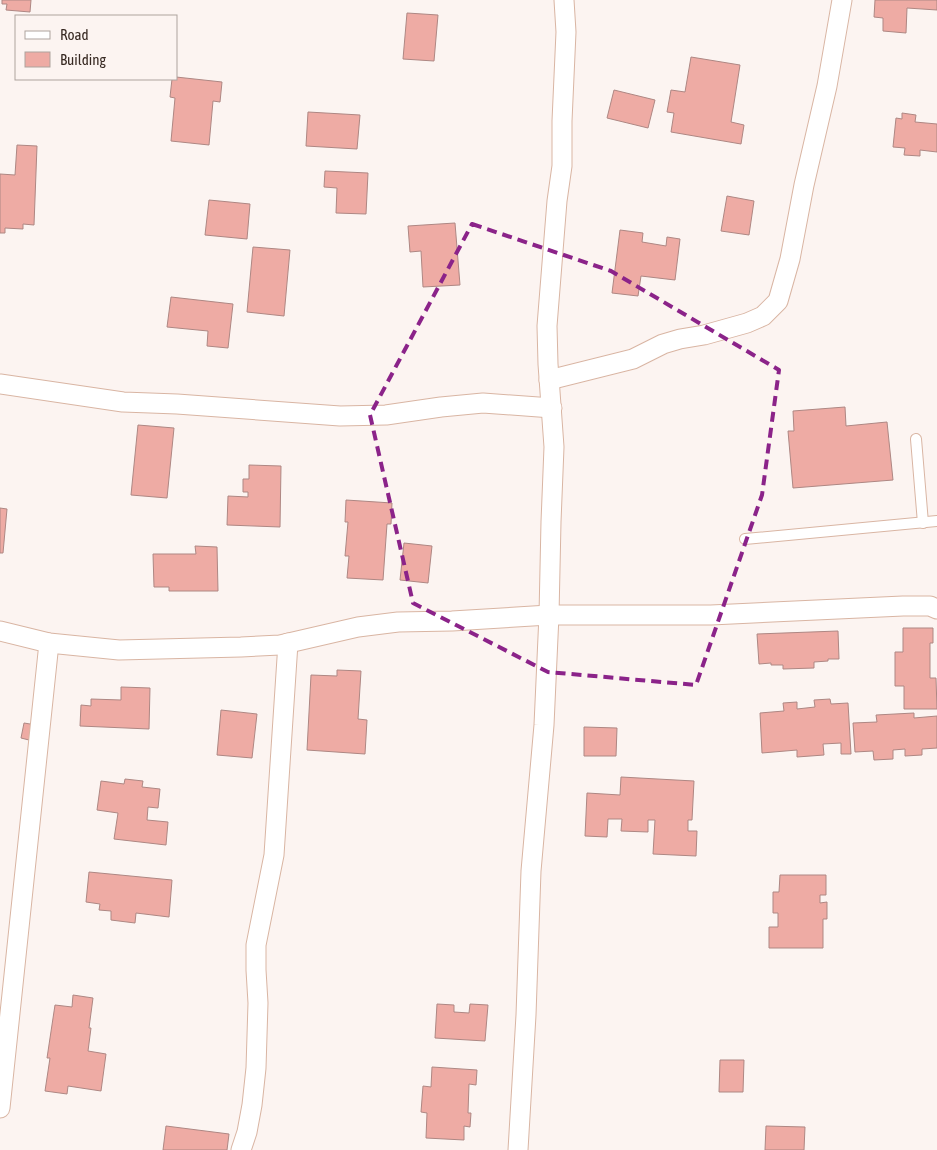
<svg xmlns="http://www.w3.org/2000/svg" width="937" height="1150" font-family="'Asap Condensed',sans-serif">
	<rect width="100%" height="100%" fill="#fcf4f1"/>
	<g fill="#eeaba4" stroke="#ae8783">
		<path d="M2 0H31L30 12 6 10 7 4H2Z"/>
		<path d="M875 0H937V10L907 8 906 33 883 31V18L874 17Z"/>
		<path d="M407 13 438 15 434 61 403 59Z"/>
		<path d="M691 57 740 65 731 122 744 125 741 144 671 132 674 113 667 112 671 90 685 92Z"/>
		<path d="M176 77 222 82 220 102 213 101 209 145 171 141 175 98 170 97 172 79H176Z"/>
		<path d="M614 90 655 100 648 128 607 118Z"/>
		<path d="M308 112 360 115 357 149 306 146Z"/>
		<path d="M902 113 916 115 915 122 937 124V152L920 150V156L904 155 905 148 893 147 896 118 902 119Z"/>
		<path d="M17 145 37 146 34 225 23 224V229L5 228V233H0V174L15 175Z"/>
		<path d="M325 171 368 173 366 214 336 213 337 188 324 187Z"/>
		<path d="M727 196 754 201 749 235 721 231Z"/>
		<path d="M209 200 250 204 247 239 205 235Z"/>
		<path d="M455 223 460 285 423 287 421 251 410 252 408 226Z"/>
		<path d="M620 230 643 233 642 242 666 246 667 237 680 239 675 280 641 276 638 296 612 293Z"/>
		<path d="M253 247 290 250 284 316 247 312Z"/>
		<path d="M171 297 233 304 228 348 207 346 208 331 167 327Z"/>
		<path d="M845 407 846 426 887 422 893 480 793 488 788 431H794L793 411Z"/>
		<path d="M138 425 174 428 167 498 131 495Z"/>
		<path d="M249 465 281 466 280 527 227 525 228 496 248 497V492H243V479H249Z"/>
		<path d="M346 500 392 503 391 524H387L383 580 347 578 349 556H345L348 522H345Z"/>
		<path d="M0 508 7 509 3 553H0Z"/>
		<path d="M404 543 432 546 428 583 400 580Z"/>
		<path d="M195 546 217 547 218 591H169V587H154L153 554H196Z"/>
		<path d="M903 628H933V643H930V678H936L937 709H904V686H895V652H903Z"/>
		<path d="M838 631 839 659H828V661L814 662V668L783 669V665H771V663L759 664 757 634Z"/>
		<path d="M337 670 361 671 358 719 367 720 365 754 307 750 311 675 337 676Z"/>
		<path d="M121 687 150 688 149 729 80 726 81 705 91 706V699L121 700Z"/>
		<path d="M830 699 831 704 848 703 851 754H841V743L823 744 824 755 797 757V750L762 753 760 713 784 711 783 703 797 702V709L815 707 814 700Z"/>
		<path d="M221 710 257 714 252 758 217 755Z"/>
		<path d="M914 713V718L937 716V748L922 749V755L905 756V749L893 750V759L874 760 873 751 855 752 853 723 877 722 876 715Z"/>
		<path d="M24 723 36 725 33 741 21 738Z"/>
		<path d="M584 727 617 728 616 756H584Z"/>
		<path d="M621 777 694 781 692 820H688V831H697L696 856 653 854 655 820H648V832L621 831 622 819H608L607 837 585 836 587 793 620 795Z"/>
		<path d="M125 779 143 781 142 787 160 789 158 808 148 807 147 820 168 822 166 845 114 839 118 813 97 810 101 781 124 784Z"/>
		<path d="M89 872 172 880 169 917 136 913 135 923 111 920V911L99 910 100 904 86 902Z"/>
		<path d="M780 875H826V895H820V903L827 902V919H823V948H769V927H778V913H773V892H779Z"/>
		<path d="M73 995 93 998 89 1028H91L88 1051 106 1054 101 1091 68 1086 67 1094 45 1091 50 1058H47L55 1005 72 1007Z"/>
		<path d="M437 1004 454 1005V1012L469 1013 470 1004 488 1005 485 1041 435 1038Z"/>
		<path d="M720 1060H744L743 1092H719Z"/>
		<path d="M432 1067 477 1070 476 1085 469 1084 468 1113H471L470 1127 464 1126V1140L426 1138 427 1113 421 1112 423 1086 431 1087Z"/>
		<path d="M166 1126 229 1134 227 1150H163Z"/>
		<path d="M766 1126 805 1127 804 1150H765Z"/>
	</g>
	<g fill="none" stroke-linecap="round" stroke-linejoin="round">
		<defs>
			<g id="service">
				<path d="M916 439 923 523"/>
				<path d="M745 539 937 521"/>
			</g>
			<g id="minor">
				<path d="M549 380 633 359 663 344 680 339 704 335 747 323 763 316 778 301 790 259 804 185 827 86 842 0"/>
				<path d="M0 384 123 402 177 404 340 416 386 415 441 407 483 403 552 408"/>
				<path d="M0 631 49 643 119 650 241 647 280 645 358 627 398 622 452 621 549 615H711L903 606H930L937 609"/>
				<path d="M0 1108 49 643"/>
				<path d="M241 1150 247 1132 252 1105 256 1068 258 1003 256 970V945L274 855 288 643"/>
				<path d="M518 1150 526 1015 531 871 544 725 549 615 551 522 554 447 548 364 547 326 557 201 562 166V121L566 32 564 0"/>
			</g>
		</defs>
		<use href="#service" stroke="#d9b5a3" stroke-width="12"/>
		<use href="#minor" stroke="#d9b5a3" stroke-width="21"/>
		<use href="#service" stroke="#fff" stroke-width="10"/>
		<use href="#minor" stroke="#fff" stroke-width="19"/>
	</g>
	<path fill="none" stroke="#8b2389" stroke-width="4" stroke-dasharray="10 6" stroke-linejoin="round" d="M472 224 611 271 779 370 762 495 696 685 548 672 413 603 370 415Z"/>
	<rect x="15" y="15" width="162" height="65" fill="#fcf4f1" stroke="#ada39e"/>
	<rect x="25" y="31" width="25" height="8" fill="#ffffff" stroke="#ada39e"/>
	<text x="60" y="40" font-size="15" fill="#372922">Road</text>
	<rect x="25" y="52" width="25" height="15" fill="#eeaba4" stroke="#ada39e"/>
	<text x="60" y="65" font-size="15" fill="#372922">Building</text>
</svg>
